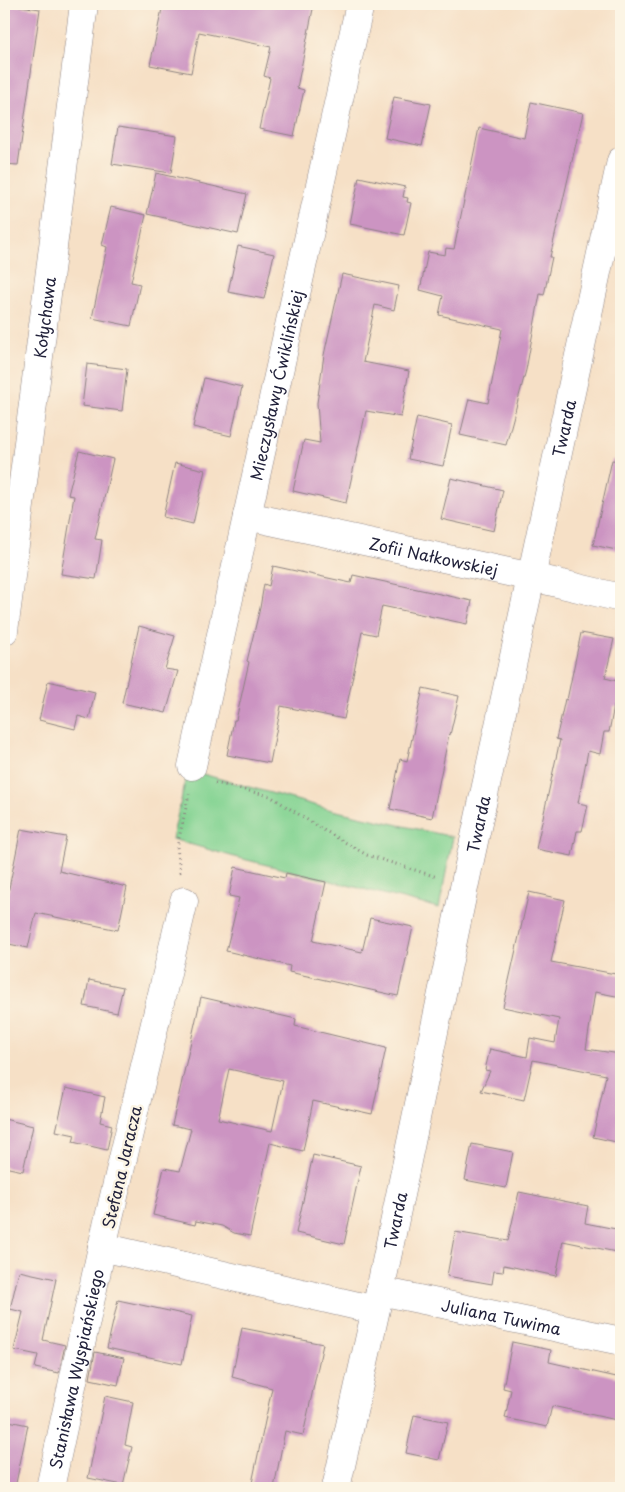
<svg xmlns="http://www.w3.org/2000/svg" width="625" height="1492" font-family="'Playpen Sans',sans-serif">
	<rect width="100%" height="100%" fill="#fcf5e5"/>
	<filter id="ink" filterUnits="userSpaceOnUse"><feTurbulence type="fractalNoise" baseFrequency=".02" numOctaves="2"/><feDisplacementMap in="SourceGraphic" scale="10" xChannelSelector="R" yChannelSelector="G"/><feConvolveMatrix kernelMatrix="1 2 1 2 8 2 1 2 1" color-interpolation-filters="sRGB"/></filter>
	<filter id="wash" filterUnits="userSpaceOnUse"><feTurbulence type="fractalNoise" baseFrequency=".0096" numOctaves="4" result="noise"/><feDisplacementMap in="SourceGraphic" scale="20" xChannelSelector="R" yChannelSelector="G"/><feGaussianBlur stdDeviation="1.12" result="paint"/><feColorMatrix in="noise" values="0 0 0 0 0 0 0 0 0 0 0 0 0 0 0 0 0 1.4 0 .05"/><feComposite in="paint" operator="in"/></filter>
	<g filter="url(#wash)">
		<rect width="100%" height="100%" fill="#f6e0c6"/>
		<path fill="#83d392" stroke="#527a66" d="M188 770 332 810 453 837 439 908 231 856 172 839Z"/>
		<g id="blocks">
			<g fill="#cc94c2" fill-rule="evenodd">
				<path d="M6 4 40 9 18 165 4 164V24Z"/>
				<path d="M163 4H314L297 88 304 90 294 136 259 129 270 78 264 76 271 47 199 32 191 73 150 65Z"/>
				<path d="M394 97 431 104 422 146 385 138Z"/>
				<path d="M531 102 583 113 550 257H552L544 295 540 294 526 370 506 445 460 435 469 399 488 403 502 329 439 315 443 296 420 290 428 252 445 255 446 248 454 249 479 128 524 138Z"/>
				<path d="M118 127 177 136 171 173 112 164Z"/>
				<path d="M156 173 247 194 238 234 147 214Z"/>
				<path d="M359 177 405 187 403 197 408 198 407 202 411 203 404 235 350 224Z"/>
				<path d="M111 207 146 215 131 282 140 284 131 326 92 318 107 247 102 245Z"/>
				<path d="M238 246 274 254 264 299 228 292Z"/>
				<path d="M342 274 399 286 394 310 375 305 363 362 409 371 401 417 366 411 346 503 293 491 304 440 320 443 317 403 324 355Z"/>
				<path d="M87 364 127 369 122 411 82 406Z"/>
				<path d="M204 378 242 387 231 436 193 427Z"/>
				<path d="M417 417 452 425 443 466 408 459Z"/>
				<path d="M79 451 113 459 95 539 102 540 96 579 61 574 74 496 68 495Z"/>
				<path d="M612 460 621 461V551L593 545Z"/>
				<path d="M175 463 205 470 193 524 163 517Z"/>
				<path d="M451 478 503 490 494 531 441 519Z"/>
				<path d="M273 566 351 583 353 575 472 601 467 624 382 606 376 635 362 632 344 719 281 706 270 763 227 755 234 720H236L249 662 247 661 260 608 264 584 269 586Z"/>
				<path d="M139 626 175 636 165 669 178 671 166 713 122 703Z"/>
				<path d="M581 633 614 639 605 678 621 682V708L614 706 609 732H604L600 754 588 751 578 803 588 805 582 831H577L572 856 536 849 560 740 556 739 560 722 565 699 567 700Z"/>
				<path d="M48 681 95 692 89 719 78 716 75 729 39 720Z"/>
				<path d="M423 688 459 696 450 735 449 734 432 818 390 809 400 759 407 761Z"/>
				<path d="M21 829 66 837 59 871 127 887 118 930 36 913 28 948 4 943V902L6 903Z"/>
				<path d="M235 867 285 878 286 873 326 882 313 941 362 952 370 918 413 927 398 996 289 972 290 966 226 951 239 898 229 896Z"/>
				<path d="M529 892 565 900 551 962 621 975V997L595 992 586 1049 621 1054V1143L593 1137 606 1075 533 1060 524 1100 481 1091 490 1071 485 1070 490 1049 527 1057 530 1038 555 1043 559 1019 503 1007Z"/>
				<path d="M89 980 123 987 117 1013 84 1006Z"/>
				<path d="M201 997 296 1019 295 1026 386 1048 372 1114 313 1101 303 1151 270 1143 250 1236 234 1233 222 1226 196 1221 195 1225 153 1215 164 1168 180 1171 191 1129 172 1125ZM229 1069 283 1081 272 1131 218 1119Z"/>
				<path d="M66 1088 105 1097 100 1122 112 1125 107 1150 73 1142 75 1135 56 1131Z"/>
				<path d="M4 1119 33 1126 23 1171 4 1167Z"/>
				<path d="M472 1144 513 1152 506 1188 465 1180Z"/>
				<path d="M313 1155 361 1166 344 1244 296 1233Z"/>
				<path d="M519 1192 588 1206 585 1223 621 1230V1253L563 1241 556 1276 504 1265 503 1272 494 1271 492 1284 447 1276 455 1232 508 1241Z"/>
				<path d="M19 1271 56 1279 43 1340 65 1345 59 1373 35 1368 38 1355 14 1350 23 1312 10 1309Z"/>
				<path d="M118 1300 192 1316 182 1364 107 1348Z"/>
				<path d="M242 1328 323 1344 303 1435 285 1431 274 1488H251L272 1388 232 1377Z"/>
				<path d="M512 1342 551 1350 549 1362 621 1378V1421L552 1406 547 1427 505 1418 511 1390 503 1388Z"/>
				<path d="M95 1352 124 1358 118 1385 90 1379Z"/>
				<path d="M105 1396 133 1402 125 1445 132 1447 123 1485 88 1478Z"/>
				<path d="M414 1415 448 1422 439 1460 406 1453Z"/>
				<path d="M4 1420 28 1425 15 1488H4Z"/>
			</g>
		</g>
	</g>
	<g filter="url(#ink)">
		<use href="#blocks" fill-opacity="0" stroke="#8c8180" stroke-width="1"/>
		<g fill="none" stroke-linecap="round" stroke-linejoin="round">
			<defs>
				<g id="minor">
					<path id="s1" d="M247 516 532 577 621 598"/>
					<path id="s2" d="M4 631 84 4"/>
					<path id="s3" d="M192 766 360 4"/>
					<path d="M184 901 102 1247 375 1310"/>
					<path id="s4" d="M380 1291 621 1341"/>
					<path id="s5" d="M50 1488 102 1247"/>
					<path id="s6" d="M336 1488 380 1291 465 883 621 161"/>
				</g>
			</defs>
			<use href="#minor" stroke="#8c8180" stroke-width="29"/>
			<g stroke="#8c8180" stroke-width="3" stroke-dasharray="1 4" stroke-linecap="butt">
				<path d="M215 783 270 796 317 826 367 855 437 877"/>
				<path d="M180 873 177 847 189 794"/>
			</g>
			<use href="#minor" stroke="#fff" stroke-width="28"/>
		</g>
	</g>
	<g text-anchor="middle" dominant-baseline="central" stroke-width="5" stroke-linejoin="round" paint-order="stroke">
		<g font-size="16" fill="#22223b" stroke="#fcf5e5">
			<text stroke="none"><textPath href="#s2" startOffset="316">Kołychawa</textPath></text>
			<text stroke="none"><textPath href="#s3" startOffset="390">Mieczysławy Ćwiklińskiej</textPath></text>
			<text stroke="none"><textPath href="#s6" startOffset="1084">Twarda</textPath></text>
			<text stroke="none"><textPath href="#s1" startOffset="191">Zofii Nałkowskiej</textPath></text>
			<text stroke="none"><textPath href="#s6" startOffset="679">Twarda</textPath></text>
			<text transform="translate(121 1167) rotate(-77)">Stefana Jaracza</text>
			<text stroke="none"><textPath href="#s6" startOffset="274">Twarda</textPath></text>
			<text stroke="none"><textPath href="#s4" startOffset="124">Juliana Tuwima</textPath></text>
			<text stroke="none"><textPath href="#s5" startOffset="122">Stanisława Wyspiańskiego</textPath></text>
		</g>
	</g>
	<rect width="625" height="1492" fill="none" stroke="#fcf5e5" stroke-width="20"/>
</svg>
